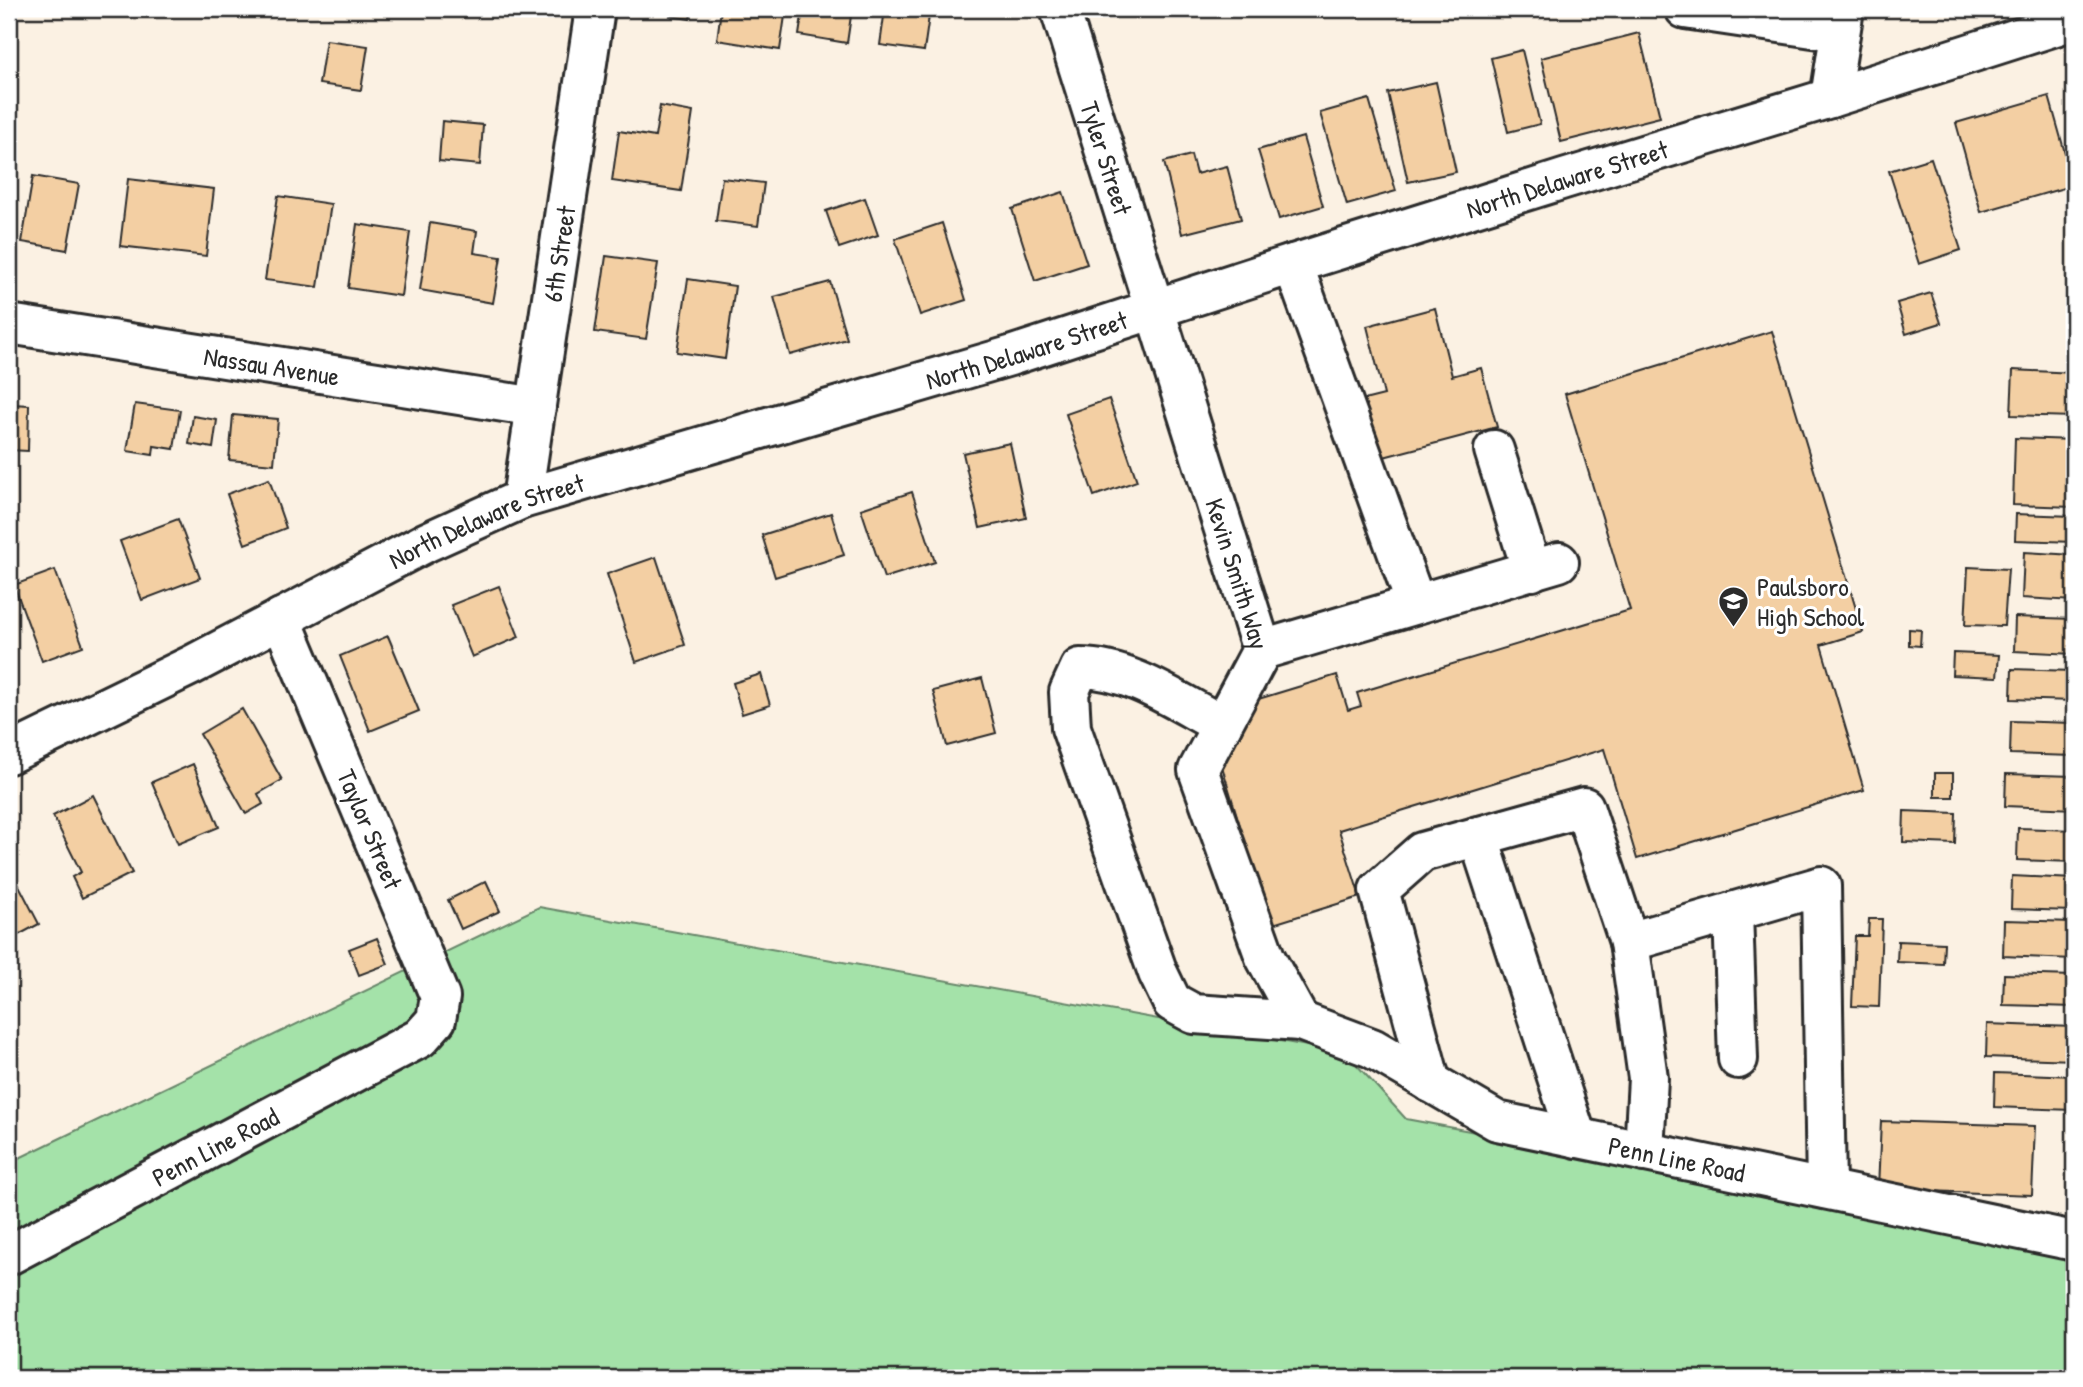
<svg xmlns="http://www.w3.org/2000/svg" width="2083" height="1387" font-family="'Patrick Hand',sans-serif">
	<rect width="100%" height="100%" fill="#fbf1e3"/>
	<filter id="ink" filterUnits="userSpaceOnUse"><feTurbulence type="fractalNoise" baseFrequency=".0143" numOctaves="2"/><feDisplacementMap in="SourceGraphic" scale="14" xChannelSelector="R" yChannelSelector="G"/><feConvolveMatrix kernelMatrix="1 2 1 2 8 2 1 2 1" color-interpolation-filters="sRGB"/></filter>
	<g filter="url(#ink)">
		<path fill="#a4e2a9" stroke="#68866a" stroke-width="2" d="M539 907 1346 1053 1406 1119 2074 1244V1378H9V1163Z"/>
		<g fill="#f3cfa3" stroke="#2b2b2b" stroke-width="2">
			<path d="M134 9H168V14Z"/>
			<path d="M672 9H692L690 19 670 16Z"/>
			<path d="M721 9H786L780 50 717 40Z"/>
			<path d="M803 9H852L847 43 799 35Z"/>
			<path d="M885 9H930L924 51 880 45Z"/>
			<path d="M1639 33 1660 117 1561 142 1541 58Z"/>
			<path d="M326 40 368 46 361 90 319 84Z"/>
			<path d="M1522 50 1540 124 1508 132 1491 58Z"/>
			<path d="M1436 82 1456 172 1408 182 1388 93Z"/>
			<path d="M2049 96 2074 185 1981 212 1956 123Z"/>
			<path d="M1369 99 1396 191 1347 205 1320 113Z"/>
			<path d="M660 106 693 112 681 191 612 181 619 131 655 137Z"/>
			<path d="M442 121 483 125 480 165 439 161Z"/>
			<path d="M1303 137 1323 206 1279 219 1258 150Z"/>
			<path d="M1191 155 1196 174 1227 166 1241 219 1182 234 1164 162Z"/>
			<path d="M1931 158 1961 250 1919 264 1889 171Z"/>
			<path d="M33 176 79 184 67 250 22 242Z"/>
			<path d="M722 178 764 183 758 226 716 221Z"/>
			<path d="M128 179 214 189 206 256 120 246Z"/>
			<path d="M1063 192 1087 264 1035 281 1012 209Z"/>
			<path d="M278 196 331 204 318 287 265 280Z"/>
			<path d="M865 198 878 235 839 248 826 211Z"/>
			<path d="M430 223 477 231 474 253 501 257 493 303 420 290Z"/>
			<path d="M942 223 966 300 920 315 895 239Z"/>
			<path d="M357 224 410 232 401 296 348 288Z"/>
			<path d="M606 256 658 263 646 339 595 332Z"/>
			<path d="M688 279 735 286 725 359 677 352Z"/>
			<path d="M830 282 847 339 790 355 774 297Z"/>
			<path d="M1931 293 1941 323 1906 334 1897 303Z"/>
			<path d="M1435 308 1452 376 1481 368 1497 427 1376 459 1360 401 1384 395 1367 326Z"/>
			<path d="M1772 331 1863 632 1821 645 1864 790 1637 859 1604 749 1339 830 1360 897 1270 925 1221 763 1255 700 1337 675 1348 710 1361 706 1357 693 1630 610 1565 394Z"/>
			<path d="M2013 370 2074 373V417L2011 415Z"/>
			<path d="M9 380H13L12 404 29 405 28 451 9 450Z"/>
			<path d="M1109 399 1137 481 1094 496 1066 414Z"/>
			<path d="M135 404 180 410 174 449 154 446 153 455 127 451Z"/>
			<path d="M233 415 278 419 274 464 229 460Z"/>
			<path d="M193 416 217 420 213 448 189 444Z"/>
			<path d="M2015 438 2074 440V507L2013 505Z"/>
			<path d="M1010 443 1026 518 980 528 963 453Z"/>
			<path d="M269 479 286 528 245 544 227 494Z"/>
			<path d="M912 492 935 562 884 578 861 509Z"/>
			<path d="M831 513 844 555 775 577 762 535Z"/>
			<path d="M2016 514 2074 516V542L2015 540Z"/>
			<path d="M178 519 200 578 142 600 120 541Z"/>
			<path d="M2024 552 2074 555V601L2022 598Z"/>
			<path d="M656 557 685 645 636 662 607 574Z"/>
			<path d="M1968 567 2008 569 2004 626 1965 625Z"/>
			<path d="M55 570 83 646 42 661 14 585Z"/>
			<path d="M499 586 519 637 472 657 451 605Z"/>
			<path d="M2015 617 2074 619V654L2014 651Z"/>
			<path d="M1909 629 1921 630 1920 646 1909 645Z"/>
			<path d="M388 636 419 711 370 731 340 656Z"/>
			<path d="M1953 653 1999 655 1997 677 1952 675Z"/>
			<path d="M2012 669 2074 671V701L2011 699Z"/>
			<path d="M761 674 770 705 742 714 733 683Z"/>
			<path d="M982 678 996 733 947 746 933 691Z"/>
			<path d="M242 709 282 780 258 794 263 804 246 814 200 734Z"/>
			<path d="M2011 721 2074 723V756L2010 754Z"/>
			<path d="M193 764 219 827 178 844 152 782Z"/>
			<rect x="1935" y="773" width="18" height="24"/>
			<path d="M2006 774 2074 776V809L2005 806Z"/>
			<path d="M93 795 132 873 82 898 72 877 81 872 53 816Z"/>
			<path d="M1904 811 1956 813 1955 844 1903 842Z"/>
			<path d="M2018 828 2074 830V862L2017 860Z"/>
			<path d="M9 866 39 924 9 940Z"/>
			<path d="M2012 876 2074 879V911L2011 909Z"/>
			<path d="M486 881 500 911 461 929 448 900Z"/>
			<path d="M1869 919H1882L1879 1007 1852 1006 1855 936H1868Z"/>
			<path d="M2004 920 2074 922V959L2003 956Z"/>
			<path d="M377 938 388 964 359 975 349 949Z"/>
			<path d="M1898 941 1944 943 1943 964 1897 962Z"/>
			<path d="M2004 974 2074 976V1007L2003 1005Z"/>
			<path d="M1987 1024 2074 1027V1060L1986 1057Z"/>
			<path d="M1995 1073 2074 1076 2073 1110 1994 1107Z"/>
			<path d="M1881 1121 2035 1126 2032 1195 1878 1189Z"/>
		</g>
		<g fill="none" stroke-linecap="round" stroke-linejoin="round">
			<defs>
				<g id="minor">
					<path id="s1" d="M1060 9 1262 650 1198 770 1265 957 1300 1021"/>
					<path d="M1685 9 1840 32"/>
					<path d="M1830 98 1844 9"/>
					<path d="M1293 264 1416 604"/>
					<path id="s2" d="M9 324 536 407"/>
					<path d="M1494 450 1532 571"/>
					<path id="s3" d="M522 499 595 9"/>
					<path d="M1262 650 1559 562"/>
					<path id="s4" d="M1222 725C1179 703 1130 668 1080 668L1069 692 1071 728 1158 973 1172 1002 1194 1014 1300 1021 1372 1048 1497 1121 2074 1241"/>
					<path id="s5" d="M9 754 192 665 427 542 522 499 1010 356 1293 264 1564 179 1830 98 2074 20"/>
					<path d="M1478 836 1577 1138"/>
					<path d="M1733 912 1738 1059"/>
					<path d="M1629 942 1648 1078 1644 1152"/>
					<path d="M1431 1083 1379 890 1422 852 1584 807 1629 942 1821 886 1826 1189"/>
					<path id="s6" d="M9 1255 420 1038 436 1020 440 997 281 618"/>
				</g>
			</defs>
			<use href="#minor" stroke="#2b2b2b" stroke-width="44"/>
			<use href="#minor" stroke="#fff" stroke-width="38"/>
		</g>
	</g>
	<defs>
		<symbol id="school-pin" viewBox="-11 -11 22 30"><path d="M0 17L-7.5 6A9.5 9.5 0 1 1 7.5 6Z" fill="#2b2b2b" stroke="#fff"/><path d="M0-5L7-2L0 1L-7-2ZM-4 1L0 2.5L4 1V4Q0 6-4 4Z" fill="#fff"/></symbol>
	</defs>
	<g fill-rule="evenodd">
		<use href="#school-pin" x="1716" y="584" width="35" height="47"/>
	</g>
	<g text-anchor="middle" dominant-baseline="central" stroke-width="6" stroke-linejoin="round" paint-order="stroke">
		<g font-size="26" fill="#2b2b2b" stroke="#fff">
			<text stroke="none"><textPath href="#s1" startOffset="156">Tyler Street</textPath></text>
			<text stroke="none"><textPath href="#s5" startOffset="1666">North Delaware Street</textPath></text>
			<text stroke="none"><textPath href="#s3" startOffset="248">6th Street</textPath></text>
			<text stroke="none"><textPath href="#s5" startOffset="1099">North Delaware Street</textPath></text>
			<text stroke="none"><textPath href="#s2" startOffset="266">Nassau Avenue</textPath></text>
			<text stroke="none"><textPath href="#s5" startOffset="532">North Delaware Street</textPath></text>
			<text stroke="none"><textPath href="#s1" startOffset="592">Kevin Smith Way</textPath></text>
			<text transform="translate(370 829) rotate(67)">Taylor Street</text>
			<text stroke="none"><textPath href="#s6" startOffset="233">Penn Line Road</textPath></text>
			<text stroke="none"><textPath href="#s4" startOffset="1046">Penn Line Road</textPath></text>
		</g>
		<g font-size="26" fill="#2b2b2b" stroke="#fff" text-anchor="start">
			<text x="1757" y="586">Paulsboro<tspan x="1757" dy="30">High School</tspan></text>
		</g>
	</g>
	<rect width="2083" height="1387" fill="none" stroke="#fff" stroke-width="35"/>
	<rect x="18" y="18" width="2048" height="1352" fill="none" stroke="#2b2b2b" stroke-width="2.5" filter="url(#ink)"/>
</svg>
